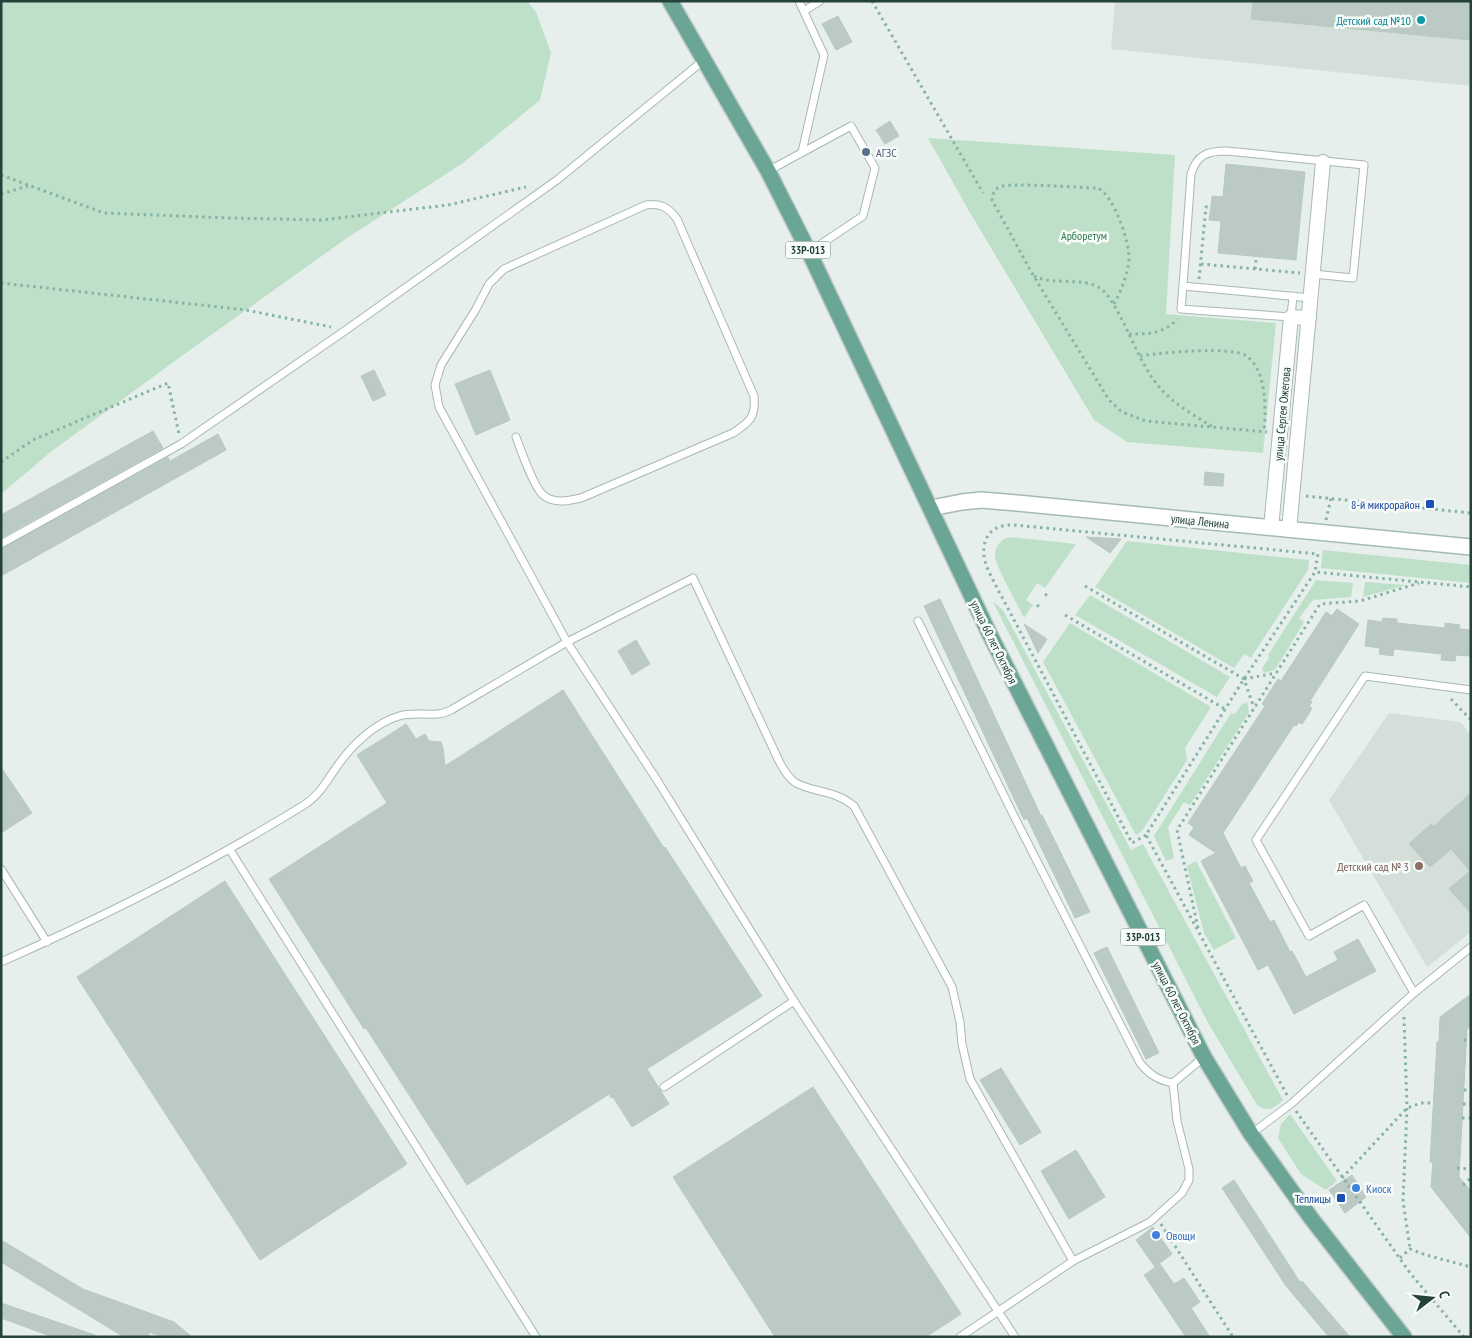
<svg xmlns="http://www.w3.org/2000/svg" width="1472" height="1338" font-family="'PT Sans Narrow',sans-serif">
	<rect width="100%" height="100%" fill="#e6efeb"/>
	<g fill="#d4dfda">
		<path d="M1115 1H1471V86L1111 49Z"/>
		<path d="M1389 713 1460 722 1471 735V932L1427 967 1329 800Z"/>
	</g>
	<g fill="#bfe0c8">
		<path d="M1 1H527L536 12 551 53 540 100 463 163 347 238 183 355 52 451 1 494Z"/>
		<path d="M928 138 1175 155 1166 314 1276 323 1263 453 1127 442 1094 420 969 211Z"/>
		<path d="M1011 537 1076 544 1045 588 1037 583 1026 600 1033 605 1024 618C1019 607 995 565 995 556 995 546 1001 538 1011 537Z"/>
		<path d="M1127 541 1309 560 1308 570 1251 658 1244 654 1234 668 1095 587Z"/>
		<path d="M1323 550 1471 565V583L1321 568Z"/>
		<path d="M1316 580 1353 583 1351 597 1313 600 1299 618 1304 622 1275 670 1264 673 1262 668 1269 658 1268 655Z"/>
		<path d="M1365 582 1406 585 1363 597Z"/>
		<path d="M1090 595 1230 677 1217 697 1075 615Z"/>
		<path d="M993 602 1003 610 1131 850 1143 844 1283 1100C1274 1108 1268 1113 1257 1105L1207 1021Z"/>
		<path d="M1070 623 1211 707 1185 748 1187 760 1142 831 1136 835 1043 662Z"/>
		<path d="M1247 702 1249 712 1190 805 1184 802 1168 827 1174 858 1166 861 1154 836 1231 713 1235 714 1242 704Z"/>
		<path d="M1196 861 1236 938 1214 950 1204 933 1187 866Z"/>
		<path d="M1290 1114 1337 1181 1326 1190 1301 1174 1278 1138 1281 1124Z"/>
	</g>
	<g fill="#bbcac4" stroke="#b8c9c2">
		<path d="M1253 1H1471V40L1251 19Z"/>
		<path d="M838 16 852 42 836 50 822 24Z"/>
		<path d="M890 121 899 136 885 144 876 130Z"/>
		<path d="M1226 164 1305 172 1296 260 1218 253 1221 221 1209 220 1211 207 1212 196 1223 197Z"/>
		<path d="M374 370 386 395 373 401 361 376Z"/>
		<path d="M490 370 510 420 476 435 455 384Z"/>
		<path d="M153 431 163 448 1 538V515Z"/>
		<path d="M218 434 226 450 1 576V549L168 457 170 461Z"/>
		<path d="M1205 472 1224 474 1223 486 1204 485Z"/>
		<path d="M1086 537 1121 539 1110 553Z"/>
		<path d="M940 599 1041 816 1042 815 1090 912 1075 918 1027 818 1024 820 924 606Z"/>
		<path d="M1337 609 1359 624 1310 701 1312 702 1309 706 1312 708 1308 715 1302 724 1299 722 1296 726 1294 725 1223 833 1241 868 1245 866 1253 881 1249 883 1270 922 1274 920 1290 952 1292 951 1306 977 1338 960 1334 952 1358 939 1376 971 1294 1014 1268 965 1258 970 1201 861 1216 853 1189 835 1194 827 1188 823 1265 706 1262 704 1278 679 1281 681 1326 612 1332 616Z"/>
		<path d="M1383 618 1397 619V623L1445 628V623L1460 625 1459 629 1471 630V656L1456 655 1455 661 1441 660 1442 654 1394 649 1393 656 1379 654 1380 648 1365 646 1367 629 1368 620 1382 622Z"/>
		<path d="M1024 624 1047 639 1038 653Z"/>
		<path d="M636 640 650 664 632 675 618 651Z"/>
		<path d="M563 690 664 848 665 847 762 996 647 1069 669 1104 632 1127 613 1097 611 1098 609 1094 467 1185 366 1028 364 1029 269 879 387 803 357 755 406 724 416 739 425 734 429 741 441 742 443 748 445 766Z"/>
		<path d="M1 767 32 813 1 833Z"/>
		<path d="M1471 793V913L1449 889 1470 871 1451 849 1430 867 1409 844 1431 824 1434 826Z"/>
		<path d="M225 881 407 1164 260 1260 77 977Z"/>
		<path d="M1107 947 1159 1053 1146 1059 1094 953Z"/>
		<path d="M1471 994V1026L1467 1029 1459 1177 1471 1191V1238L1431 1187 1433 1162H1430L1437 1042 1439 1041 1440 1017Z"/>
		<path d="M1001 1068 1041 1132 1020 1145 980 1080Z"/>
		<path d="M813 1087 961 1314 926 1337H775L673 1177Z"/>
		<path d="M1076 1150 1105 1197 1069 1219 1041 1171Z"/>
		<path d="M1352 1175 1366 1197 1345 1213 1329 1190Z"/>
		<path d="M1234 1180 1300 1282 1302 1281 1350 1337H1329L1286 1286 1222 1188Z"/>
		<path d="M1153 1227 1172 1254 1155 1267 1136 1240Z"/>
		<path d="M1 1240 83 1289 174 1322 192 1337H163L149 1332V1337H124L1 1262Z"/>
		<path d="M1160 1264 1174 1284 1184 1278 1200 1302 1191 1308 1210 1337H1186L1144 1275Z"/>
		<path d="M1 1303 95 1335 94 1337H53L1 1318Z"/>
	</g>
	<g fill="none" stroke-linecap="round" stroke-linejoin="round">
		<defs>
			<g id="service">
				<path d="M799 1 824 55 802 152"/>
				<path d="M804 11 820 1"/>
				<path d="M768 171 851 126 875 168 863 216 809 252"/>
				<path d="M1183 286 1181 309 1291 317 1293 296"/>
				<path d="M1311 298 1183 286 1191 174C1197 154 1208 151 1227 151L1364 165 1353 278 1313 274"/>
				<path d="M516 437C521 450 533 486 543 495 554 504 568 501 581 498L733 433C750 422 756 417 754 396L677 219C668 207 661 203 646 205L504 269 489 284 476 309 441 365 435 385 439 407 567 642 657 780 794 1001 1015 1337"/>
				<path d="M1 544 181 444 346 330 557 180 704 60"/>
				<path d="M918 621 1016 820 1140 1063C1150 1075 1158 1080 1173 1083L1204 1057"/>
				<path d="M230 850 536 1337"/>
				<path d="M1 869 47 942"/>
				<path d="M1 962C105 916 207 865 304 805 320 795 327 780 338 765 352 745 375 723 399 716 411 712 424 715 437 714 441 714 447 712 451 710L567 642 693 578 779 761C783 769 788 778 796 783 815 793 835 790 854 806L952 987 960 1022 962 1044 970 1079 1073 1261"/>
				<path d="M1414 993 1364 905 1309 936 1256 840 1365 676 1471 690"/>
				<path d="M664 1087 794 1001"/>
				<path d="M1251 1134 1291 1104 1414 993 1471 947"/>
				<path d="M960 1337 1073 1261 1150 1222 1182 1193 1189 1180V1169L1177 1121 1173 1083"/>
			</g>
			<g id="minor">
				<path d="M1271 528 1291 317 1309 318"/>
				<path d="M1289 530 1323 162"/>
			</g>
			<path id="secondary" d="M931 508 962 502 981 500 1017 503 1471 547"/>
			<path id="primary" d="M670 1 768 171 809 252 989 633 1204 1057 1251 1134 1311 1218 1404 1337"/>
		</defs>
		<use href="#service" stroke="#a8b8b2" stroke-width="9"/>
		<use href="#minor" stroke="#a8b8b2" stroke-width="16"/>
		<use href="#secondary" stroke="#a4bbb3" stroke-width="18"/>
		<use href="#primary" stroke="#c2cac8" stroke-width="18"/>
		<g stroke="#86b3a5" stroke-width="3" stroke-dasharray="2.5 4" stroke-linecap="butt">
			<path d="M872 1 983 193"/>
			<path d="M1 175 104 213 230 218 321 220 448 205 526 187"/>
			<path d="M1 194 28 186"/>
			<path d="M1201 264 1300 273"/>
			<path d="M1255 269 1256 260"/>
			<path d="M1034 276C1053 286 1084 276 1101 289 1109 295 1114 305 1119 314 1132 338 1142 367 1160 388 1174 404 1195 416 1213 427"/>
			<path d="M1199 279 1206 207H1211"/>
			<path d="M1 283 246 310 331 327"/>
			<path d="M1114 304C1121 291 1127 276 1129 260 1130 242 1114 196 1098 188 1081 188 1010 182 999 187 994 190 992 195 992 200L1033 275 1109 400 1122 412 1146 421 1267 432"/>
			<path d="M1129 334C1147 334 1165 334 1177 319"/>
			<path d="M1140 356C1159 353 1235 345 1248 357 1267 374 1266 409 1264 431"/>
			<path d="M1 462 33 440 168 383 179 434"/>
			<path d="M1306 496 1471 513"/>
			<path d="M1326 520 1331 498"/>
			<path d="M1085 586 1244 679 1254 708"/>
			<path d="M1045 594 1050 598"/>
			<path d="M1037 605 1042 609"/>
			<path d="M1065 615 1225 709"/>
			<path d="M1244 679 1276 673"/>
			<path d="M1451 699 1471 720"/>
			<path d="M1146 835 1132 843 994 582C990 574 985 565 984 556 982 535 994 524 1014 525L1318 554 1315 572"/>
			<path d="M1198 928 1177 830 1320 604 1360 601 1419 583"/>
			<path d="M1404 1017 1407 1108 1403 1201 1410 1249"/>
			<path d="M1464 1040H1471"/>
			<path d="M1464 1090H1471"/>
			<path d="M1287 1095 1146 835 1244 679 1315 572 1471 587"/>
			<path d="M1463 1104H1471"/>
			<path d="M1296 1111 1410 1273 1464 1337"/>
			<path d="M1462 1118H1471"/>
			<path d="M1457 1168 1471 1169"/>
			<path d="M1342 1178 1407 1108 1421 1103H1434"/>
			<path d="M1463 1185 1471 1178"/>
			<path d="M1161 1224 1233 1337"/>
			<path d="M1400 1258 1410 1249 1426 1255 1471 1267"/>
		</g>
		<use href="#service" stroke="#fff" stroke-width="7"/>
		<use href="#minor" stroke="#fff" stroke-width="14"/>
		<use href="#secondary" stroke="#fff" stroke-width="15"/>
		<use href="#primary" stroke="#6aa596" stroke-width="15"/>
	</g>
	<circle fill="#0f9aa8" stroke="#f7fbf9" stroke-width="2" cx="1421" cy="20" r="5"/>
	<circle fill="#5c6f8a" stroke="#f7fbf9" stroke-width="2" cx="866" cy="152" r="5"/>
	<g fill="#1a4fb4" stroke="#f7fbf9" stroke-width="2">
		<rect x="1425" y="499" width="10" height="10" rx="2.5"/>
		<rect x="1336" y="1193" width="10" height="10" rx="2.5"/>
	</g>
	<circle fill="#8d6e63" stroke="#f7fbf9" stroke-width="2" cx="1419" cy="866" r="5"/>
	<g fill="#3f7fe0" stroke="#f7fbf9" stroke-width="2">
		<circle cx="1356" cy="1188" r="5"/>
		<circle cx="1156" cy="1235" r="5"/>
	</g>
	<g text-anchor="middle" dominant-baseline="central" stroke-width="5" stroke-linejoin="round" paint-order="stroke">
		<g fill="#f7fbf9" stroke="#637a73" stroke-width="1">
			<rect x="785.5" y="241.5" width="45" height="17" rx="4"/>
			<rect x="1120.5" y="928.5" width="45" height="17" rx="4"/>
		</g>
		<g font-size="11" font-weight="bold" fill="#24423a">
			<text x="808" y="250">33Р-013</text>
			<text x="1143" y="937">33Р-013</text>
		</g>
		<g font-size="12" fill="#0d838f" stroke="#f7fbf9" text-anchor="end">
			<text x="1411" y="20">Детский сад №10</text>
		</g>
		<g font-size="12" fill="#4e5e75" stroke="#f7fbf9" text-anchor="start">
			<text x="876" y="152">АГЗС</text>
		</g>
		<g font-size="12" fill="#2d7a4b" stroke="#f7fbf9">
			<text x="1084" y="235">Арборетум</text>
		</g>
		<g font-size="12" fill="#24423a" stroke="#f7fbf9">
			<text transform="translate(1282 414) rotate(-85)">улица Сергея Ожегова</text>
			<text transform="translate(1200 521) rotate(6)">улица Ленина</text>
			<text transform="translate(994 642) rotate(64)">улица 60 лет Октября</text>
			<text transform="translate(1177 1003) rotate(63)">улица 60 лет Октября</text>
		</g>
		<g font-size="12" fill="#164399" stroke="#f7fbf9" text-anchor="end">
			<text x="1420" y="504">8-й микрорайон</text>
			<text x="1331" y="1198">Теплицы</text>
		</g>
		<g font-size="12" fill="#785e54" stroke="#f7fbf9" text-anchor="end">
			<text x="1409" y="866">Детский сад № 3</text>
		</g>
		<g font-size="12" fill="#366cbe" stroke="#f7fbf9" text-anchor="start">
			<text x="1366" y="1188">Киоск</text>
			<text x="1166" y="1235">Овощи</text>
		</g>
	</g>
	<rect width="1472" height="1338" fill="none" stroke="#24423a" stroke-width="5"/>
	<g transform="translate(1432 1298) rotate(74)" stroke="#f7fbf9" stroke-width="4" paint-order="stroke">
	<path d="M0-4L9 19L0 12L-9 19Z" fill="#24423a"/>
	<text y="-8" font-size="14" font-weight="bold" text-anchor="middle" fill="#24423a">С</text>
	</g>
</svg>
